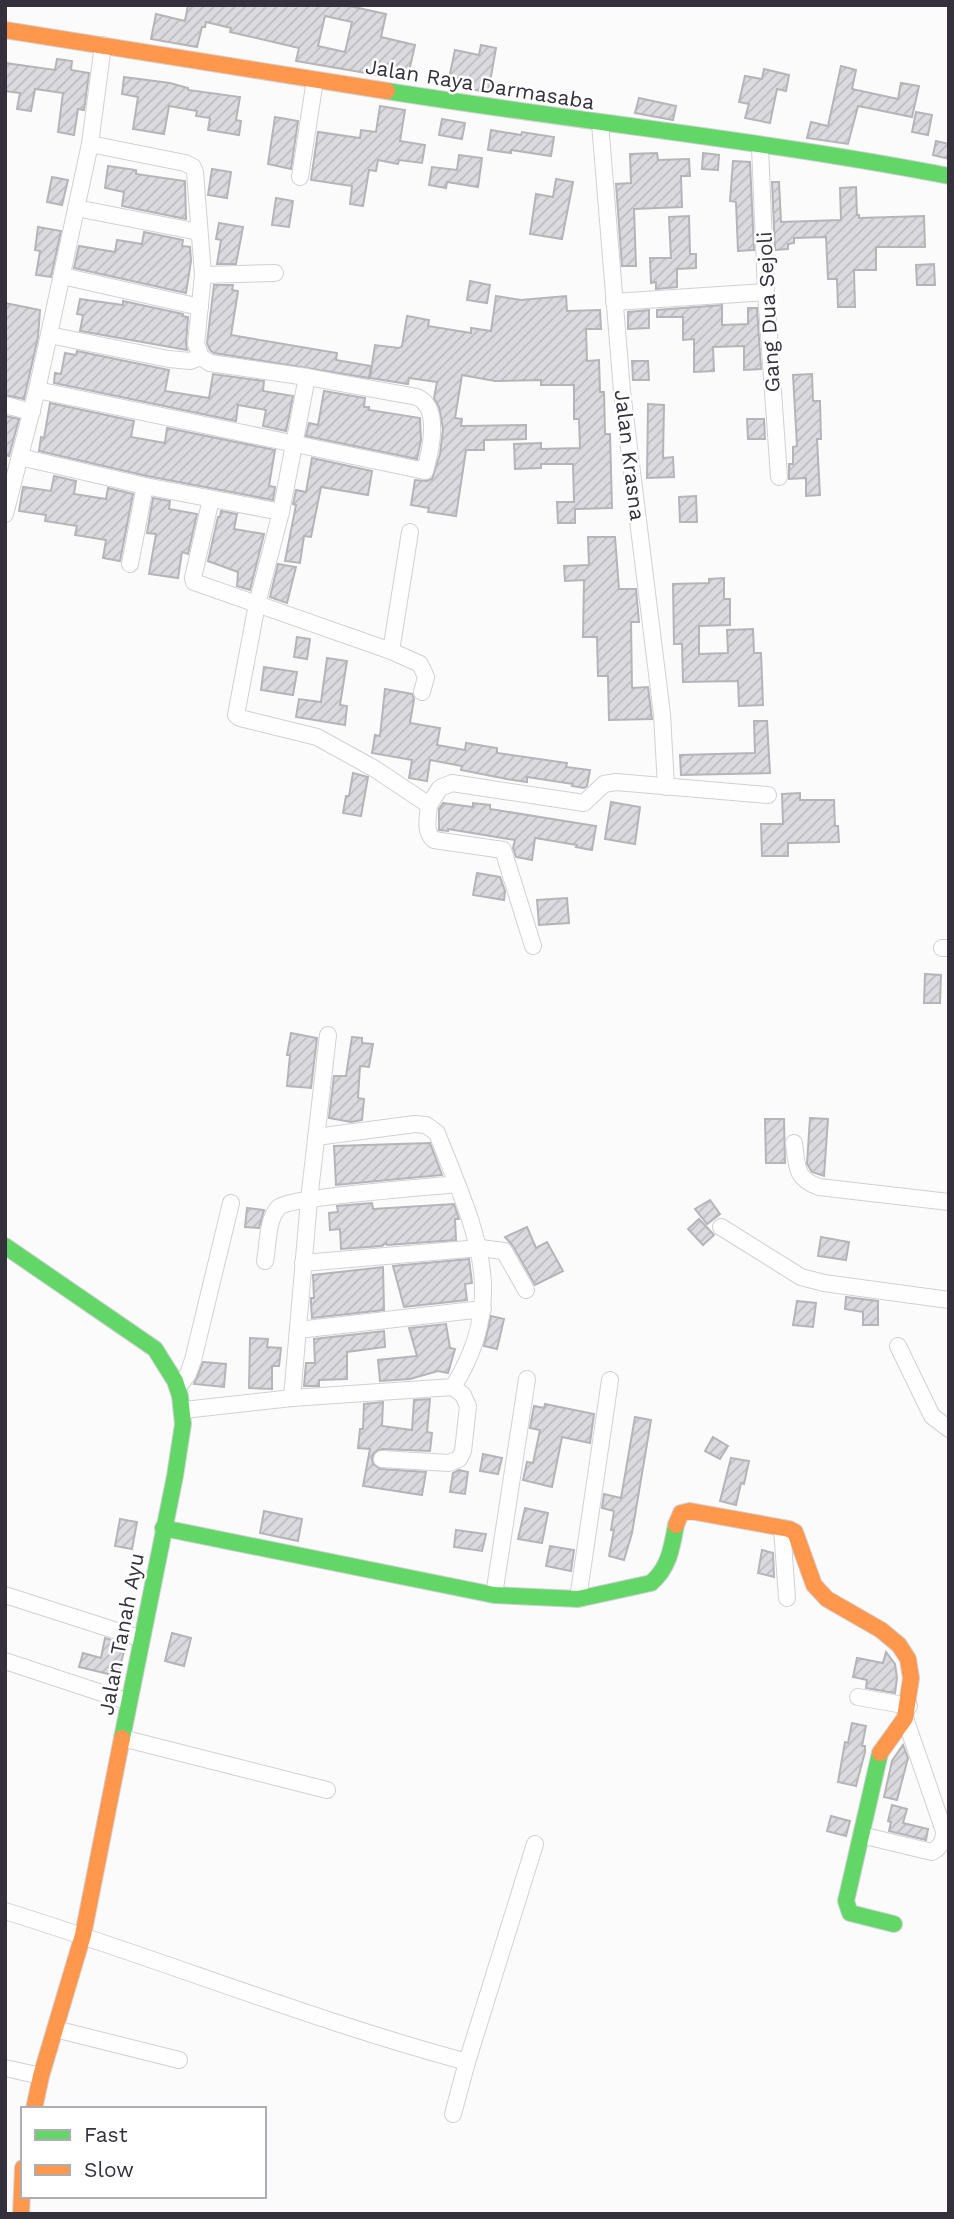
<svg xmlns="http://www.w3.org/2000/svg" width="954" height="2219" font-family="'Work Sans',sans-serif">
	<defs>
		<pattern id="building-hatch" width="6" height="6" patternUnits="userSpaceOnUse" patternTransform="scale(1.75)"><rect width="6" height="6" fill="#dbdadf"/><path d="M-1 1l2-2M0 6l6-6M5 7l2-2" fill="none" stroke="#bdbcc0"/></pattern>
	</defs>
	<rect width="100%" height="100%" fill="#fbfbfb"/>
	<g fill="url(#building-hatch)" stroke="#b6b4b9" stroke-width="2" fill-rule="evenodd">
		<path d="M188 5H345L386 14 381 37 415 45 407 80 296 61 299 48 230 32 231 28 206 22 205 27H202L197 47 151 39 156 14 185 21ZM325 16 352 22 345 52 318 46Z"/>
		<path d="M481 45 496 48 488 93 448 83 455 50 479 55Z"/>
		<path d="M57 59 72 61 71 70 89 73 84 110 78 109 74 135 58 132 63 93 35 89 31 111 17 109 20 93 5 91V63L55 70Z"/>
		<path d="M841 66 856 70 852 89 898 99 901 83 919 86 912 117 858 106 848 144 807 138 811 122 828 126Z"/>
		<path d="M764 69 789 75 786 91 777 89 770 123 745 118 749 104 739 102 745 76 762 79Z"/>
		<path d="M124 77 170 83 188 88V90L240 97 236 120 241 121 239 135 208 130 210 118 196 116 197 111 169 106 164 134 133 129 138 97 122 94Z"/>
		<path d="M639 98 676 106 673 120 635 113Z"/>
		<path d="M380 106 405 110 400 141 425 145 422 163 399 160 398 164 378 160 376 171 369 170 363 206 350 204 352 186 311 180 318 132 360 138 361 130 376 132Z"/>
		<path d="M916 112 932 115 928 135 912 132Z"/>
		<path d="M275 117 298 121 291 169 268 164Z"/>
		<path d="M442 119 465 123 462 139 439 135Z"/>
		<path d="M491 130 521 135 522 132 554 137 551 156 511 150V153L488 150Z"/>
		<path d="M936 141 949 144V159L933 155Z"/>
		<path d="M657 153 658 160 689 159 690 176H681L682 207 634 209 636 266H622L616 184 631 183 630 154Z"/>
		<path d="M703 153 719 155 718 170 702 169Z"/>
		<path d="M459 155 482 158 478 187 447 182 446 188 429 185 432 167 457 170Z"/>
		<path d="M733 161 750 162 754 250 738 251 736 202 730 201Z"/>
		<path d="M108 166 136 170V174L185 181 186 219 122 206 124 192 105 188Z"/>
		<path d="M212 169 231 172 227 198 208 195Z"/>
		<path d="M52 177 68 180 62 205 47 202Z"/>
		<path d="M556 179 573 182 562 239 530 234 536 194 553 197Z"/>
		<path d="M772 182H779L781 222 841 220 840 188 856 187 857 215H859V218L924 216 925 247H876V270H854L855 307H838L837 279H828L826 237 794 238V243L788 244V249L775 250Z"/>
		<path d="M276 198 293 201 289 227 272 225Z"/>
		<path d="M689 216 690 254H696V268L677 269V287L656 289V282L651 283 650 258H671L669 217Z"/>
		<path d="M219 223 243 227 236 264H217L221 240 216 239Z"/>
		<path d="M38 227 61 231 51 277 36 275 40 251 35 250Z"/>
		<path d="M144 232 183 240 182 246 190 247 191 261 186 293 74 268 79 246 115 252 117 240 142 244Z"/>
		<path d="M934 264 935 285H917L916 265Z"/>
		<path d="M470 281 490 285 487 303 467 300Z"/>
		<path d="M214 285H233L232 290 238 291 231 335 337 353 336 360 371 366 369 378 214 353 210 350 207 343Z"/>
		<path d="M496 296 521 300 566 296 567 311 600 310 601 329H586L587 361 599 360 600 392H604L605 434H610L612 508 575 509V523H558L557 502H574L573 464H541V468L515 469 514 444 541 443V449L580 448 579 419H574V385H541V380L495 381 462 375 455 418 462 419 461 426 526 425V439L484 440V450H466L456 516 428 512 429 508 411 505 415 480 427 481 432 479 440 454 443 429 439 407 434 398 437 382 409 378 408 384 370 378 375 345 399 348 402 346 407 316 429 320 428 326 471 333V328L491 331Z"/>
		<path d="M80 299 123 305V301L183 314 182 316 188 317 186 343 187 350 80 331 83 315 77 314Z"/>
		<path d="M5 303 40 310 38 337 24 399 5 395Z"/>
		<path d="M722 305V325L748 324V308H757L761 369 744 370V346L713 347 714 371 694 372V339L683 340V317H657V310Z"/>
		<path d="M649 310V328L628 329V312Z"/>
		<path d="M77 351 169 370 165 391 209 398 213 374 264 381 263 391 293 396 286 431 263 426 266 410 238 405 236 421 54 383 55 373 61 374 65 353 76 355Z"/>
		<path d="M632 361H648L649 380H633Z"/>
		<path d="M812 374 813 401H820L821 439H817L820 495 806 496V478L789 479V464H793V447L797 446 793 375Z"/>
		<path d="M324 391 365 398 364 407H369V410L420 418 421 440 417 459 306 436 309 423 318 425Z"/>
		<path d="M50 403 134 421 131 437 165 443 167 428 275 450 269 486 275 487 273 500 147 476 39 451 41 437 44 438Z"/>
		<path d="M648 404 664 405 663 458 673 457 674 477 647 478Z"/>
		<path d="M5 416 19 419 9 456 5 455Z"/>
		<path d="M747 419H764L765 439H748Z"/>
		<path d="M312 458 372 471 368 495 321 487 311 537 304 536 300 563 285 561 296 505 293 504 296 490 306 492Z"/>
		<path d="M54 476 76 481 74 494 106 499 108 488 133 494 120 561 103 558 106 540 75 535 77 526 45 521 46 515 19 511 23 487 51 491Z"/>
		<path d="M696 496 697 522H680L679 497Z"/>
		<path d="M153 498 170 501 169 509 197 514 188 554 182 552 178 578 149 574 156 534 147 533Z"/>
		<path d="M221 511 237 514 234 529 264 534 250 590 237 586 238 572 208 561 218 517H220Z"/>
		<path d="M588 537H615L619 589H636L639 622H631L632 688 648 687 652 719 609 720 608 676H598L597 637H583L584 580 565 581 564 566 589 565Z"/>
		<path d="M278 564 296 567 287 603 270 597Z"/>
		<path d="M724 578V599H730V625L699 626V654L728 653 727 630 753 629 754 653H761L763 705 739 706 738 681 683 682 682 644H674L673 584 709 583V579Z"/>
		<path d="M297 637 310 639 307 659 294 657Z"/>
		<path d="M327 658 347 661 340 705 347 706 345 725 296 717 299 699 321 702Z"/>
		<path d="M264 667 297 672 293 695 261 690Z"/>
		<path d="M385 689 412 694 414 699 410 723 440 728 437 745 465 750 466 743 497 748V753L567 763 566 767 590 770 587 786 584 788 572 786 573 784 527 777V782L507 779 461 770 462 766 430 760 427 781 409 778 412 760 372 753 375 735 380 736Z"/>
		<path d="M754 721H767L770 773 681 775 680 755 755 753Z"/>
		<path d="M353 773 368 777 361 816 343 813 346 796H349Z"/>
		<path d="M800 793V800H834L835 826H838L839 842 788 843V856H762L761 824H783L782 794Z"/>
		<path d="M611 802 640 807 635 844 605 839Z"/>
		<path d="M443 803 473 807V803L490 805V809L596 826 592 850 576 847 577 845 535 838 532 860 516 857 513 848 515 840 448 829V831L439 830V809Z"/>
		<path d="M477 873 500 877 505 891 504 900 473 895Z"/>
		<path d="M567 898 569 923 539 925 537 900Z"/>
		<path d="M925 974 941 975 940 1003H924Z"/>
		<path d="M291 1033 317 1038 311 1088 287 1086 290 1055H287Z"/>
		<path d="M352 1037 362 1038V1043L373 1044 369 1067 360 1066 358 1098 364 1099 362 1120 351 1122 329 1118 334 1076H346Z"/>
		<path d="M810 1118 828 1119 824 1176 812 1172 807 1164Z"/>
		<path d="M765 1119H784L785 1163H766Z"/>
		<path d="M430 1143 442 1175 336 1185 334 1146Z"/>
		<path d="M710 1200 720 1214 707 1224 695 1209Z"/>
		<path d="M372 1203 373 1209 454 1204 459 1219H455L456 1240 387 1245 386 1243 382 1246 341 1249 340 1229 330 1230 329 1213 338 1212 337 1206Z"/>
		<path d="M247 1208 264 1210 259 1228 245 1227Z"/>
		<path d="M699 1219 714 1235 703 1245 688 1229Z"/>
		<path d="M527 1227 536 1248 547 1242 563 1271 535 1285 513 1246 505 1237Z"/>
		<path d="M821 1237 849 1242 846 1260 818 1256Z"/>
		<path d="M469 1259 472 1283 465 1284 467 1300 404 1307 393 1266Z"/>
		<path d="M383 1267 384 1310 312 1318 311 1304V1298H314L313 1275Z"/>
		<path d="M846 1297 878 1301V1325H863V1312L845 1309Z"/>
		<path d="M797 1301 816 1303 813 1327 793 1325Z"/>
		<path d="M491 1316 504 1319 497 1349 484 1346Z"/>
		<path d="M446 1324 450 1348 455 1349 448 1373 438 1371 410 1379 380 1381 378 1360 417 1356 409 1328Z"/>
		<path d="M384 1331 385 1347 347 1352V1379L319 1380V1386H304L306 1363H315L314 1339Z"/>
		<path d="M250 1338 268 1339 267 1347 281 1348 279 1366H272V1389L249 1388Z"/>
		<path d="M203 1362 226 1364 224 1387 194 1384Z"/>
		<path d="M430 1399 427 1432 432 1433 430 1451 382 1449 374 1453 372 1458 373 1464 381 1469 426 1472 422 1495 363 1486 370 1449 358 1448 360 1429H363L364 1404 383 1402 382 1426 412 1430 414 1400Z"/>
		<path d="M545 1404 594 1414 590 1443 562 1437 552 1487 523 1480 527 1462 533 1463 540 1430 530 1428 534 1406 544 1408Z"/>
		<path d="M635 1417 651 1420 632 1533 624 1560 609 1556 614 1530H611L614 1511 602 1508 604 1494 621 1498Z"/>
		<path d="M713 1437 728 1446 720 1459 705 1451Z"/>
		<path d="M483 1454 502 1458 498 1474 480 1471Z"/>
		<path d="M731 1458 749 1461 744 1484 741 1483 736 1505 720 1501Z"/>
		<path d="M459 1470 468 1472 465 1494 450 1492 453 1473Z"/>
		<path d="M525 1508 548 1513 542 1543 518 1539Z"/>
		<path d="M264 1511 302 1519 298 1541 260 1533Z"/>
		<path d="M120 1519 137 1522 132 1549 115 1546Z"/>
		<path d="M456 1530 486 1534 482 1551 454 1547Z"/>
		<path d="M550 1546 574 1550 571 1571 546 1566Z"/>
		<path d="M762 1550 773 1553 774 1577 758 1573Z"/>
		<path d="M172 1633 191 1638 184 1666 165 1661Z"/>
		<path d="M105 1638 126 1645 117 1676 79 1667 83 1653 101 1658Z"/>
		<path d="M886 1652 895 1664 897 1678 895 1693 866 1688 867 1680 853 1677 857 1658 883 1663Z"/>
		<path d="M852 1723 866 1726 862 1746H865V1752L856 1786 838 1782 845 1742 848 1743Z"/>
		<path d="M903 1745 908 1758 897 1800 884 1797 892 1761Z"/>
		<path d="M892 1805 907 1809 903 1823 928 1829 926 1840 889 1831 891 1822 888 1821Z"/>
		<path d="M831 1816 850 1821 846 1836 827 1831Z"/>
	</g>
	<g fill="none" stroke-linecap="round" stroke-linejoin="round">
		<defs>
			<g id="street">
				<path d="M600 123 622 391 662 714 666 787"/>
				<path d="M90 144 185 163 193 167 195 172 203 275 275 273"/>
				<path d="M760 147 766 292 779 477"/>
				<path d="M300 177 315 80"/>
				<path d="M76 208 199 232"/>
				<path d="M62 276 200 307"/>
				<path d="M614 302 766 292"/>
				<path d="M49 335 169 359 190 361 201 357"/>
				<path d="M37 390 425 471C431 449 441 408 417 397L307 377 210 363 201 357 196 344 203 275"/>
				<path d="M5 405 32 412"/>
				<path d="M20 457 145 486 281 512 307 377"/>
				<path d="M211 499 193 578 194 582 391 651 420 664 426 677 422 692"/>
				<path d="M281 512 257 604 236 715 240 718 317 737 375 769 429 805C428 817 424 832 434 840L503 850 533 946"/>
				<path d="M5 514 37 390 90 144 103 45"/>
				<path d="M130 564 145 486"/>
				<path d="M391 651 410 532"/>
				<path d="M429 805 440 788 452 783 584 803 604 784 616 782 768 795"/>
				<path d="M942 948H949"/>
				<path d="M794 1143C797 1166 795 1179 819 1187L949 1202"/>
				<path d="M721 1227 801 1277 824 1283 949 1300"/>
				<path d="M265 1261C268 1246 267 1220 278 1208 288 1197 432 1187 457 1184"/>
				<path d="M303 1263 480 1248 504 1251 526 1290"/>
				<path d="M298 1330 483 1309"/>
				<path d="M898 1346 932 1416 949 1429"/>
				<path d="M179 1386 188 1374 193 1360 231 1203"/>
				<path d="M292 1398 309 1200 328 1035"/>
				<path d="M184 1410 292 1398 453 1387C512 1294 472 1224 437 1133L426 1125 415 1124 316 1137"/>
				<path d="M382 1459 449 1463 459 1459 463 1451 468 1406 463 1395 453 1387"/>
				<path d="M782 1528 787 1598"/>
				<path d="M5 1595 142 1639"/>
				<path d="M494 1595 527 1379"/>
				<path d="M578 1599 610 1380"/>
				<path d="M5 1661 129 1702"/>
				<path d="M858 1697 909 1706"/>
				<path d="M122 1738 327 1790"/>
				<path d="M861 1835 932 1852C941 1847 944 1841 944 1831L905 1718"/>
				<path d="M5 1911C160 1959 311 2020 467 2062L535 1844"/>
				<path d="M55 2029 179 2060"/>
				<path d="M5 2068 41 2076"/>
				<path d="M453 2114 467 2062"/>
			</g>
			<g id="fast">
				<path d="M387 91C574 121 763 140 949 176"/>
				<path d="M5 1246 155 1349 175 1381 180 1396 183 1424 175 1476 122 1738"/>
				<path d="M163 1528 494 1595 578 1599 651 1583C669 1568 672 1547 676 1525"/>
				<path d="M880 1753 846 1901 850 1913 894 1924"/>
			</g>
			<g id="slow">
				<path d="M5 30 387 91"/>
				<path d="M676 1525 681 1513 690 1511 789 1529 795 1532 814 1585 827 1599 881 1630 899 1645 908 1659 911 1678 905 1718 880 1753"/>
				<path d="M34 2109 41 2076 83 1935 122 1738"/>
				<path d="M21 2214 23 2168"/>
			</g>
		</defs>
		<use href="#street" stroke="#d2d0d6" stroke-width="18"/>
		<use href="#fast" stroke="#d2d0d6" stroke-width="18"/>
		<use href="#slow" stroke="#d2d0d6" stroke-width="18"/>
		<use href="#street" stroke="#fefefe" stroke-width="16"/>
		<use href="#fast" stroke="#63d668" stroke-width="16"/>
		<use href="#slow" stroke="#ff974d" stroke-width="16"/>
	</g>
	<g text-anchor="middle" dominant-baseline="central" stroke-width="5" stroke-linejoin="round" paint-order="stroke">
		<g font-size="21" fill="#35313c" stroke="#fff">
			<text transform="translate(480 84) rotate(9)">Jalan Raya Darmasaba</text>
			<text transform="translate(768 312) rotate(-93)">Gang Dua Sejoli</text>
			<text transform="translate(630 455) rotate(83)">Jalan Krasna</text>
			<text transform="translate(121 1634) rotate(-79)">Jalan Tanah Ayu</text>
		</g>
	</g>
	<rect width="954" height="2219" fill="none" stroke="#35313c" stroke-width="14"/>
	<rect x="21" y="2107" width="245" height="91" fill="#ffffff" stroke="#aeadb1" stroke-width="2"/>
	<rect x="35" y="2130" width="35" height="10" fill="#63d668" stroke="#aeadb1" stroke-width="2"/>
	<text x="84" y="2142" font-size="21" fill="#35313c">Fast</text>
	<rect x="35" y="2165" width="35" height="10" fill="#ff974d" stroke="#aeadb1" stroke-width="2"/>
	<text x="84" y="2177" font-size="21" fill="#35313c">Slow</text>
</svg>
